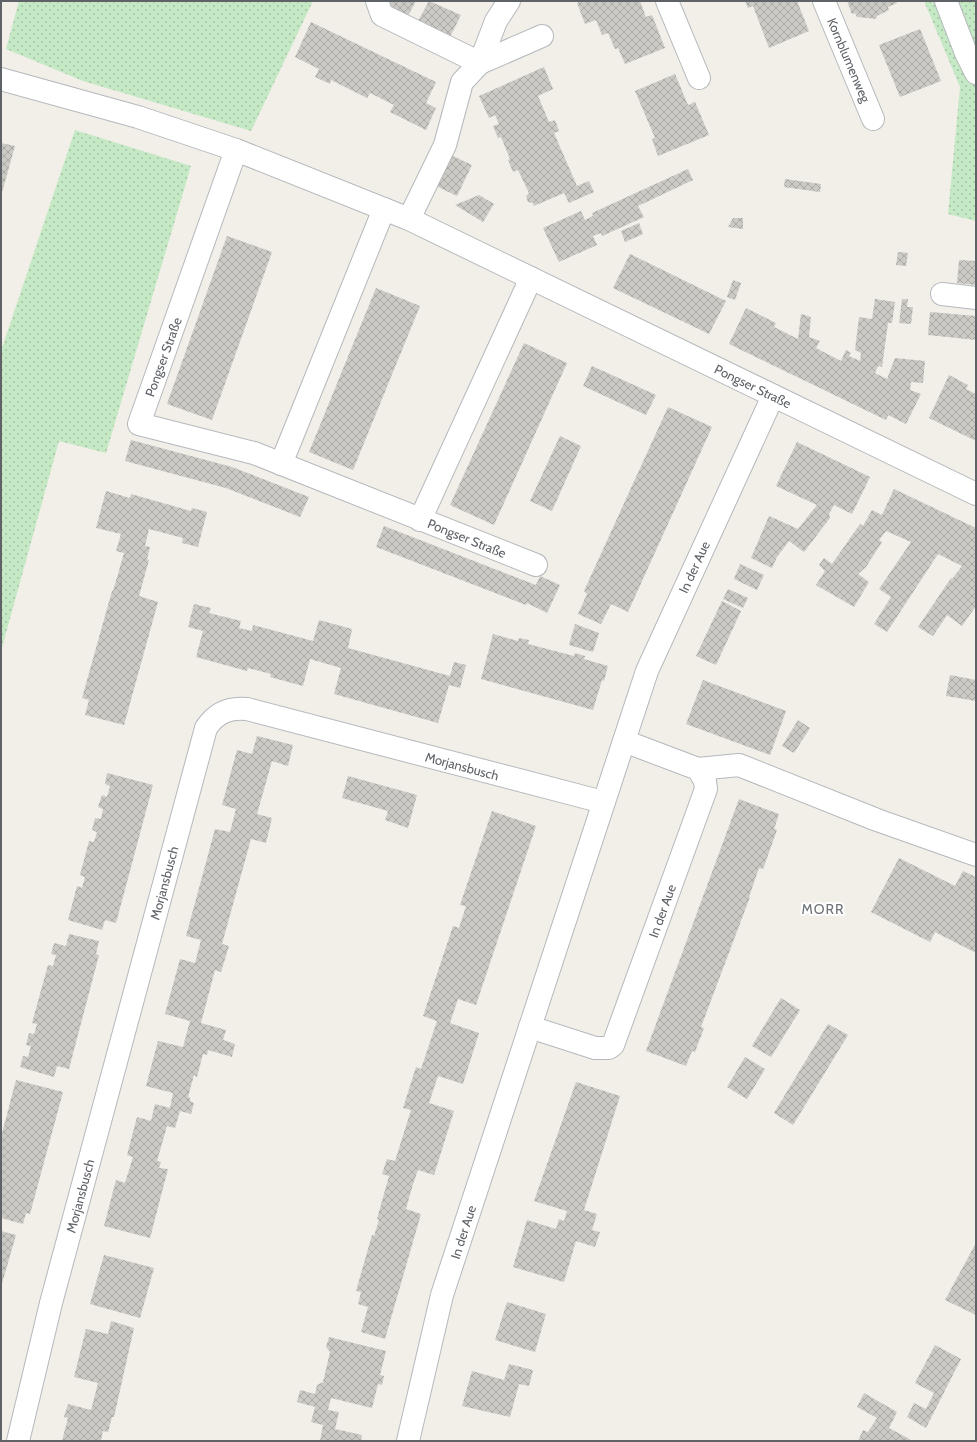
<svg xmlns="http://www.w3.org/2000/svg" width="977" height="1442" font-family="Cabin,sans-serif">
	<defs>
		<pattern id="grass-dots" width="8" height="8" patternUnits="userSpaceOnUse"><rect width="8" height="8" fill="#c5e8c5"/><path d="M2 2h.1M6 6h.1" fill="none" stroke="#a3c0a4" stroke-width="1.8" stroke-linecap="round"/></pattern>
		<pattern id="building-cross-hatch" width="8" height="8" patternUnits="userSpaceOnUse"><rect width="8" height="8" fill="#cccac5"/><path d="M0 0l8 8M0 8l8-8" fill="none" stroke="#a9a8a4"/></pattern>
	</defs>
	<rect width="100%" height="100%" fill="#f1efe8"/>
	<g fill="url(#grass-dots)">
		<path d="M19 1H313L251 131 83 81 6 49Z"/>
		<path d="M924 1H976V221L948 214 960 87Z"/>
		<path d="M75 130 191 166 106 453 59 441 1 651V351Z"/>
	</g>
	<g fill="url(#building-cross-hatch)">
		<path d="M388 1H416L408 16 390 8Z"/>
		<path d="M429 1 461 15 450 37 418 21Z"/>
		<path d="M581 1H640L646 17 652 15 665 48 625 64 618 48 615 49 608 33 602 35 596 20 585 24 577 3Z"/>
		<path d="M745 1H797L809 31 769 48 753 6 748 8Z"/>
		<path d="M847 1H897V3L888 7 889 10 877 16 876 19 857 17 855 13 852 14Z"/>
		<path d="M311 22 436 82 426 103 436 108 426 130 390 112 394 105 370 93 367 98 331 80 330 84 315 77 319 69 295 57Z"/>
		<path d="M920 29 941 81 900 97 879 45Z"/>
		<path d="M544 67 553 89 538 96 549 122 555 120 559 131 554 133 577 186 589 181 594 192 569 203 564 193 534 206 533 203 528 202 526 196 529 193 518 170 513 172 508 160 510 159 501 137 498 138 493 126 499 124 495 115 489 118 479 96Z"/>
		<path d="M675 74 688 105 695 102 709 135 658 156 652 139 655 138 635 91Z"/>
		<path d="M1 143 15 146 1 196Z"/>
		<path d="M451 155 472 165 457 196 436 186Z"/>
		<path d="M688 169 693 180 638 206 644 217 602 236 601 233 593 236 597 245 559 262 543 228 581 211 585 220 593 216 592 213Z"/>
		<path d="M785 179 821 184 820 192 784 187Z"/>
		<path d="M479 195 494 204 483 222 455 205Z"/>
		<path d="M733 218H743V229L728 227Z"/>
		<path d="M639 223 643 234 625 242 621 231Z"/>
		<path d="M227 236 272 252 212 420 167 404Z"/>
		<path d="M898 252 908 253 906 266 896 265Z"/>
		<path d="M630 254 726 301 709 334 613 288Z"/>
		<path d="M959 260 976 261V285L957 283Z"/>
		<path d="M733 280 741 283 735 300 727 297Z"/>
		<path d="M376 288 420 306 353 470 309 452Z"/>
		<path d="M875 299 895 302 892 323H888L882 367 878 366 875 373 887 379 895 358 925 361 923 383 911 382 910 390 921 394 906 424 888 415 886 420 729 344 746 308 776 323 774 327 798 339 801 314 811 317 809 337 820 341 816 348 841 361 846 350 851 353 849 356 860 361 861 353 855 350 859 317 872 319Z"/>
		<path d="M902 299H908L907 307H913L911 324 899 323Z"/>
		<path d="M930 312 976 316V340L928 335Z"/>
		<path d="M524 343 567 363 494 525 450 505Z"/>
		<path d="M592 366 656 395 646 415 583 386Z"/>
		<path d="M949 375 968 385 966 389 976 394V441L929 418Z"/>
		<path d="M668 407 712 427 628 612 611 604 601 624 578 614 587 594 584 591Z"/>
		<path d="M560 436 581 446 552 511 530 501Z"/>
		<path d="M131 440 232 467 309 497 300 517 226 488 125 461Z"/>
		<path d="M797 442 870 477 852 514 834 505 829 514 830 518 804 552 789 541 777 557 772 568 751 558 769 516 798 529 817 505 776 486Z"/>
		<path d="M894 489 976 528V606L962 626 947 615 933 636 918 627 951 578 952 579 962 566 938 554 887 632 874 624 891 597 879 589 911 542 886 531 879 540 882 542 866 567 858 574 869 582 854 607 816 585 825 571 819 565 824 558 832 564 860 524 863 526 872 510 882 515Z"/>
		<path d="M106 491 130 498 131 494 191 511 192 508 207 512 198 547 182 543 183 538 149 529 145 546 150 547 147 559 149 560 139 596 158 602 124 725 85 715 89 700 82 698 112 591H113L124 553 116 551 121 534 96 528Z"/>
		<path d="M384 526 536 585 540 576 560 585 547 613 527 603 526 605 376 547Z"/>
		<path d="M740 564 764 575 757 590 734 579Z"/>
		<path d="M728 589 748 598 743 608 723 599Z"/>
		<path d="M722 601 741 611 716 665 696 656Z"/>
		<path d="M194 604 211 608 209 613 241 621 239 628 252 631 253 625 313 641 319 620 352 629 348 648 450 676 454 662 466 665 460 688 449 685 438 723 334 694 341 668 310 659 303 686 270 677 271 674 248 668 247 671 196 657 203 631 188 627Z"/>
		<path d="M575 624 599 633 593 652 569 645Z"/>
		<path d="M493 634 518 641 519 638 529 640 528 644 574 656 575 653 585 656 584 659 608 666 604 681 602 680 593 710 481 679Z"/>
		<path d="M950 675 976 680V701L946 696Z"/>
		<path d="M703 680 786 711 770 755 686 724Z"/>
		<path d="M798 720 810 728 794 753 782 746Z"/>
		<path d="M257 736 293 745 288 766 272 761 257 814 272 818 266 843 251 839 222 944 229 946 221 972 215 970 201 1023 226 1030 223 1040 235 1044 232 1057 208 1050 207 1055 203 1054 197 1077 194 1075 188 1097 190 1098V1101L194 1103 191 1114 180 1111 175 1128 167 1126 157 1161 161 1162 159 1168 168 1169 150 1238 104 1226 116 1180 125 1183 133 1157 127 1155 137 1117 151 1121 155 1104 170 1108 173 1093 146 1086 158 1041 183 1047 190 1021 165 1014 180 959 195 963 201 940 186 936 215 829 230 832 236 809 222 805 237 750 252 754Z"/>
		<path d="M107 773 153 785 116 923 105 920 102 930 68 920 77 886 82 888 85 877 80 875 89 841 94 842 97 832 92 830 95 818 101 819 103 809 98 807 102 795 107 797 110 786 105 784Z"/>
		<path d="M348 776 417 795 408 828 385 820 388 811 342 798Z"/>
		<path d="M739 799 779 814 774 829 777 830 763 869 759 868 749 897H750L701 1027 704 1028 695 1052 692 1051 686 1066 646 1051Z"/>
		<path d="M492 811 536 826 476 1005 458 999 450 1023 479 1033 463 1084 438 1076 429 1103 454 1111 434 1175 418 1170 413 1184 406 1209 421 1214 385 1339 361 1332 368 1307 358 1304 361 1292 356 1291 372 1235 374 1236 379 1220 377 1219 389 1176 382 1174 387 1159 395 1161 411 1110 403 1108 416 1067 421 1069 437 1021 423 1016 453 926 459 928 466 906 460 905Z"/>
		<path d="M899 858 955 886 963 871 976 877V953L935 932 930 942 871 912Z"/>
		<path d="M69 934 99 941 96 954 99 955 69 1069 57 1066 54 1077 20 1067 23 1056 28 1057 31 1046 26 1045 29 1033 34 1034 37 1024 32 1023 48 965 53 966 56 955 51 954 54 943 66 946Z"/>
		<path d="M781 998 800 1010 771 1057 752 1046Z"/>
		<path d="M828 1024 848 1035 793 1125 774 1113Z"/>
		<path d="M745 1057 765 1069 747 1099 727 1087Z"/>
		<path d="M16 1080 63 1092 30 1214 26 1213 23 1224 1 1218 2 1207 1 1206V1137Z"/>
		<path d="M576 1082 620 1096 584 1210 597 1214 592 1230 600 1232 595 1247 576 1241 564 1282 513 1267 527 1220 556 1229 559 1219 564 1221 567 1211 534 1201Z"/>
		<path d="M1 1231 16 1235 1 1287Z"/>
		<path d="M976 1243V1315L945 1300Z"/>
		<path d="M104 1255 154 1268 140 1318 90 1304Z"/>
		<path d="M507 1302 546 1314 535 1352 495 1340Z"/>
		<path d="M111 1321 134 1328 114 1417H112L108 1432 103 1431 101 1441H62L68 1418 64 1417 68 1404 91 1410 98 1383 74 1377 86 1329 108 1334Z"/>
		<path d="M329 1337 386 1351 380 1375 384 1376 382 1385 378 1384 372 1408 331 1398 328 1410 339 1412 335 1429 362 1435 361 1441H320L323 1425 311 1422 315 1407 297 1402 300 1390 315 1394 317 1385 323 1382 330 1352 326 1347Z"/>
		<path d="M935 1345 961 1359 926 1428 907 1417 914 1403 926 1409 934 1393 915 1383Z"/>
		<path d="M509 1364 533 1370 529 1386 519 1384 510 1417 462 1406 472 1371 504 1380Z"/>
		<path d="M864 1393 897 1412 889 1428 913 1441H858L863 1430 868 1432 877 1418 857 1407Z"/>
	</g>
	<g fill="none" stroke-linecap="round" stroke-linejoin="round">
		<defs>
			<g id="minor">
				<path d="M377 1 382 15 480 63 542 36"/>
				<path d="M667 1 699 78"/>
				<path d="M824 1 873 119"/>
				<path d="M946 1 966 53 976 73"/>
				<path d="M1 79 138 117 236 150 409 219 976 494"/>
				<path d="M236 150 139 424 254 453 536 565"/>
				<path d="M409 219 445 145 462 82 480 63 496 21 509 1"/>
				<path d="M942 294 976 298"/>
				<path d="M281 464 384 209"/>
				<path d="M420 520 531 278"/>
				<path d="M698 769 739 765 877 820 976 855"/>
				<path d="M530 1027 595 1048H609L613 1045 706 789 705 781 698 769 624 741"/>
				<path d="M18 1441 51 1303 206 728C216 713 229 707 247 709L603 802"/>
				<path d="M408 1441 442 1295 647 671 773 396"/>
			</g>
		</defs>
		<use href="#minor" stroke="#b5b8bc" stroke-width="24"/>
		<use href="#minor" stroke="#fff" stroke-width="22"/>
	</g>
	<g text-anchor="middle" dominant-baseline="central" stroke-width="4" stroke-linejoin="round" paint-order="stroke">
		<g font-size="13" fill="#5f6368" stroke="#fff">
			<text transform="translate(849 60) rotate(67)">Kornblumenweg</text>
			<text transform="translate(163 357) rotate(-70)">Pongser Straße</text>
			<text transform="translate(753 386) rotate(26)">Pongser Straße</text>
			<text transform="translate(467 538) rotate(22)">Pongser Straße</text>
			<text transform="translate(694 567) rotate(-65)">In der Aue</text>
			<text transform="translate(462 766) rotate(15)">Morjansbusch</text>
			<text transform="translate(164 883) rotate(-75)">Morjansbusch</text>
			<text transform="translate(662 911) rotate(-70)">In der Aue</text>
			<text transform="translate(80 1196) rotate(-75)">Morjansbusch</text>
			<text transform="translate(463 1232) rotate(-72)">In der Aue</text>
		</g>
		<g font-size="14" letter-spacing="1" fill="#70757a" stroke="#fff">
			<text x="823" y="909">MORR</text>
		</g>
	</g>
	<rect width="977" height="1442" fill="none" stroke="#5f6368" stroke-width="4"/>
</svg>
